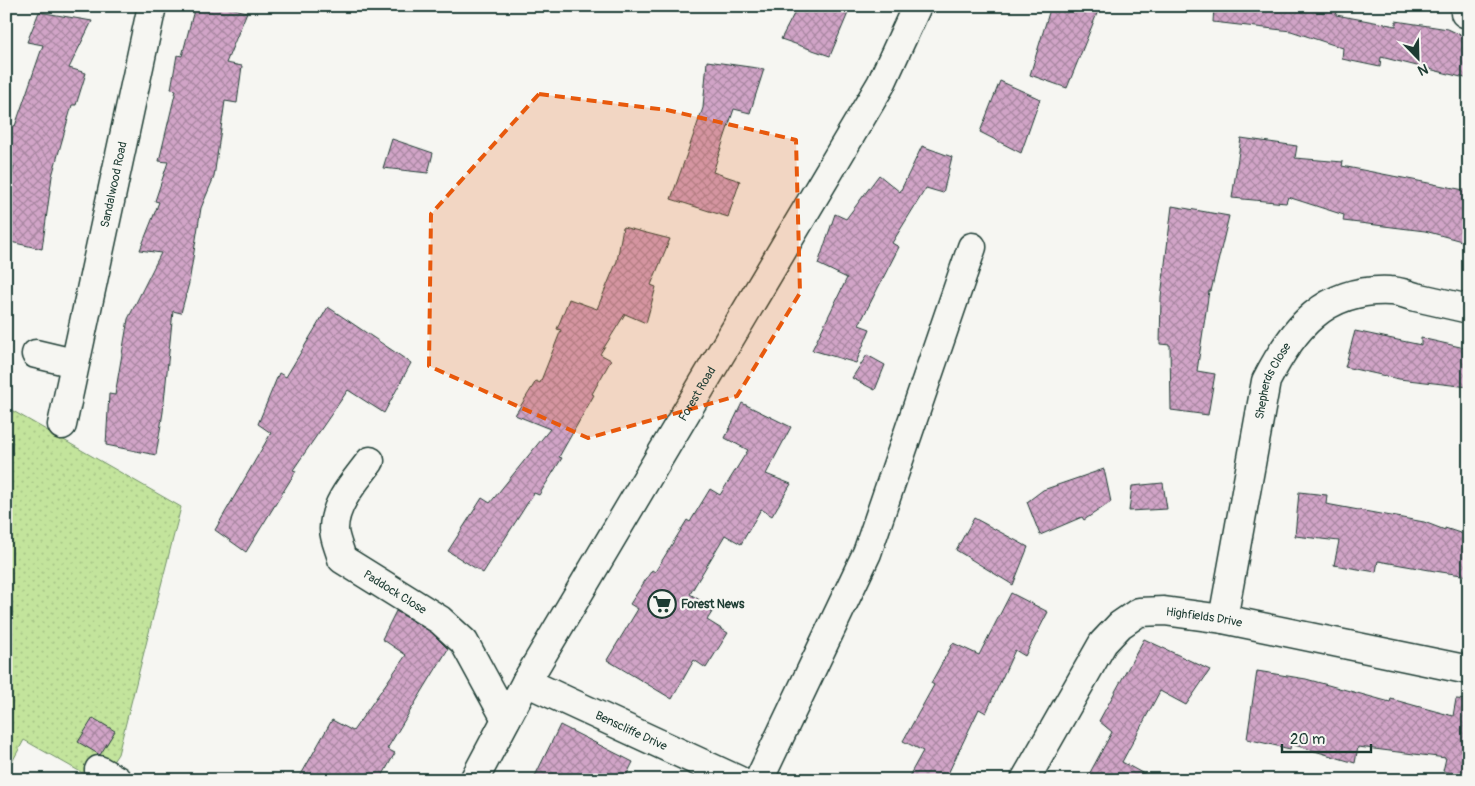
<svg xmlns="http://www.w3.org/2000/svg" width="1475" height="786" font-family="Pangolin,sans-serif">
	<defs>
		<pattern id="garden-dots" width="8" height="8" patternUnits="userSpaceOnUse" patternTransform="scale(1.25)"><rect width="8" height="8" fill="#c3e49c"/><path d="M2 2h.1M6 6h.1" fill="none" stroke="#a7c487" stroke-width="1.8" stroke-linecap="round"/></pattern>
		<pattern id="building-cross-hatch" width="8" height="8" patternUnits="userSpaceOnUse" patternTransform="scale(1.25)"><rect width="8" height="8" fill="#d1a4c7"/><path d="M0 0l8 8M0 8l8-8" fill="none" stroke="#a987a2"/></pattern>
	</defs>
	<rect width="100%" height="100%" fill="#f6f6f2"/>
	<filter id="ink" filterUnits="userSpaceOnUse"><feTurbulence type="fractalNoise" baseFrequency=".02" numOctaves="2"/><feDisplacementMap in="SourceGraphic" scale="10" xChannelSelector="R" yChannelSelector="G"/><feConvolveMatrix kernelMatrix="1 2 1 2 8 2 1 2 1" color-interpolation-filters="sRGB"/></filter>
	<g filter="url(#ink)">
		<path fill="url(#garden-dots)" stroke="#719068" d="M6 407 181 507 118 754 101 780H95L24 740 6 773Z"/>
		<g fill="url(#building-cross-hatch)" stroke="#1f3d34">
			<path d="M195 6H221L247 12 226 63 242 66 237 103 225 101 214 177 201 208 189 283 181 313 173 311 163 412 156 455 106 445 109 394 115 395 128 319 161 253 140 250 159 202 155 201 168 162 159 161 176 90 171 89 177 55 182 56Z"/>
			<path d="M798 6H851L830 56 781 39Z"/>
			<path d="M1051 6H1100L1067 88 1030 75Z"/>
			<path d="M1214 6H1338L1336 15 1396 26V21L1448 29 1469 39V79L1381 57 1380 67 1342 59 1343 48 1291 31 1213 22Z"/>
			<path d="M39 12 92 21 69 68 86 73 76 105H72L52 176 42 249 6 241V196L14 167 6 166V124L15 126 43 45 27 42Z"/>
			<path d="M707 61 764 69 750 113 734 109 713 172 740 181 728 217 671 199 703 108Z"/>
			<path d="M1000 81 1040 99 1021 153 980 132Z"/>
			<path d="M1241 138 1297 146 1295 158 1343 162 1342 166 1469 191V243L1425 231 1343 221 1344 215 1288 197 1286 203 1232 198Z"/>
			<path d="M392 139 433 153 428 173 383 168Z"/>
			<path d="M922 146 952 157 943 193 926 188 892 243 899 247 859 325 870 329 856 363 812 350 847 278 818 264 835 214 846 219 879 175 900 192Z"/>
			<path d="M1172 206 1229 216 1211 291H1209L1197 371 1215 374 1208 415 1171 410 1170 345 1160 344 1161 297Z"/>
			<path d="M623 227 670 239 651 285 656 287 646 323 625 314 600 354 611 360 592 394 594 395 559 457 562 458 539 495 534 493 483 573 448 551 482 498 490 503 550 429 515 415 536 381 540 383 561 330 557 329 569 299 597 309 617 261Z"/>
			<path d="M328 307 411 363 384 413 348 390 293 470 296 471 246 552 215 530 271 433 258 424 279 373 286 377Z"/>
			<path d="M1355 331 1421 345V338L1469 349V387L1399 379 1345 367Z"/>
			<path d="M867 355 885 365 875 390 852 378Z"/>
			<path d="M742 403 791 427 766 474 791 484 772 516 761 509 741 544 725 535 690 594 714 609 707 620 728 633 706 668 694 660 672 699 607 660 638 609 630 604 652 570 655 572 687 520 690 522 710 489 720 495 748 450 725 438Z"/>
			<path d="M1104 469 1111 502 1084 520 1082 517 1040 535 1027 502 1043 490Z"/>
			<path d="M1163 483 1167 509 1129 511 1132 486Z"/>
			<path d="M1299 492 1327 495 1326 504 1424 522 1445 530V528L1469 536V576L1441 572 1378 561 1376 572 1334 565 1339 541 1295 536Z"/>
			<path d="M974 518 1028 547 1013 585 956 550Z"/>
			<path d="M1011 593 1048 612 1025 656 1015 650 986 713 979 709 945 780H907L923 751 903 741 934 685 931 683 953 643 979 655Z"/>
			<path d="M396 611 431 632 448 649 387 749 395 753 380 780H298L332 720 353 731 406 655 382 639Z"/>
			<path d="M1144 639 1210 670 1186 705 1160 691 1122 762 1155 780H1086L1112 732 1099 721Z"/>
			<path d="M1257 671 1306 679 1390 702 1391 699 1453 716 1456 699 1469 700V777L1443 771 1446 758 1358 747 1355 763 1291 744 1290 749 1247 739Z"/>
			<path d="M93 718 115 731 100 755 78 742Z"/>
			<path d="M560 725 633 762 624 780H533Z"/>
		</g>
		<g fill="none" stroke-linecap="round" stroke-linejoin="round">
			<defs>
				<g id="minor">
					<path d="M1465 13H1469"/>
					<path d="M36 354 74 363"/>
					<path id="s1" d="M62 425 152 6"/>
					<path id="s2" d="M370 461C356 480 334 503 334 529 334 538 340 550 342 559L440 620 464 642 506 719"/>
					<path id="s3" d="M1223 619 1266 381C1293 328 1325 288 1390 291 1399 291 1408 295 1416 297 1434 301 1451 305 1469 309"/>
					<path id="s4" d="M526 682 738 780"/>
					<path d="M99 770 117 780"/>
					<path id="s5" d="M474 780 526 682 881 84 917 6"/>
					<path d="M759 780 867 553 972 247"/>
					<path id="s6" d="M1025 780 1103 643 1120 625 1139 612 1164 611 1223 619 1469 670"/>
				</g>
			</defs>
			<use href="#minor" stroke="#1f3d34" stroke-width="31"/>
			<use href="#minor" stroke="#f6f6f2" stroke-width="28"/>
		</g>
	</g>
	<path fill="#e8590c" fill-opacity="0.2" stroke="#e8590c" stroke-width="4" stroke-dasharray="10 6" stroke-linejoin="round" d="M539 94 667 110 796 140 800 293 737 396 588 438 429 366 431 214Z"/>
	<defs>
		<symbol id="supermarket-ring" viewBox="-11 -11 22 22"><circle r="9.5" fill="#f6f6f2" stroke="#1f3d34" stroke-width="1.5"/><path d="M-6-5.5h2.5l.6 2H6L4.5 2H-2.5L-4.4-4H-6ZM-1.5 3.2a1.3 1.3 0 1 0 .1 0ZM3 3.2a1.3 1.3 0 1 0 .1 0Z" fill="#1f3d34"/></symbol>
	</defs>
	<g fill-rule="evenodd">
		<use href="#supermarket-ring" x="646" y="588" width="32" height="32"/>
	</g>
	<g text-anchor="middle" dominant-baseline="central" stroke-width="4.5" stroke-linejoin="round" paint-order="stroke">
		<g font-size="12" fill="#1f3d34" stroke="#f6f6f2">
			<text stroke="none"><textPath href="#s1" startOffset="246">Sandalwood Road</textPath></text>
			<text stroke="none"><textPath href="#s3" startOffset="244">Shepherds Close</textPath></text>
			<text stroke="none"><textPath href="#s5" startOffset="446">Forest Road</textPath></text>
			<text stroke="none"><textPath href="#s2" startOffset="172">Paddock Close</textPath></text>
			<text stroke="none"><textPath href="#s6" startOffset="271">Highfields Drive</textPath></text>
			<text stroke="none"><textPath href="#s4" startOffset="116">Benscliffe Drive</textPath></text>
		</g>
		<g font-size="12" font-weight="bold" fill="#1f3d34" stroke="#f6f6f2" text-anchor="start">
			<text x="681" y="604">Forest News</text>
		</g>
	</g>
	<rect width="1475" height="786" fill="none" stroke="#f6f6f2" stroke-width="25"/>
	<rect x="12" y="12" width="1450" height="761" fill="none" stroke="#1f3d34" stroke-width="2" filter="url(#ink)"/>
	<g transform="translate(1418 58) rotate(157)" stroke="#f6f6f2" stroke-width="4" paint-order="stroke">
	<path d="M0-4L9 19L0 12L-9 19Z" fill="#1f3d34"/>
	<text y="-8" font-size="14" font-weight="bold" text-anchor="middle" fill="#1f3d34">N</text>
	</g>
	<path d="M1282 744v8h89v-8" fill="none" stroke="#1f3d34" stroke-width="2.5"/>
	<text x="1290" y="744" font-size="15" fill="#1f3d34" stroke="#f6f6f2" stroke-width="4" paint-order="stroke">20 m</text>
</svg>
